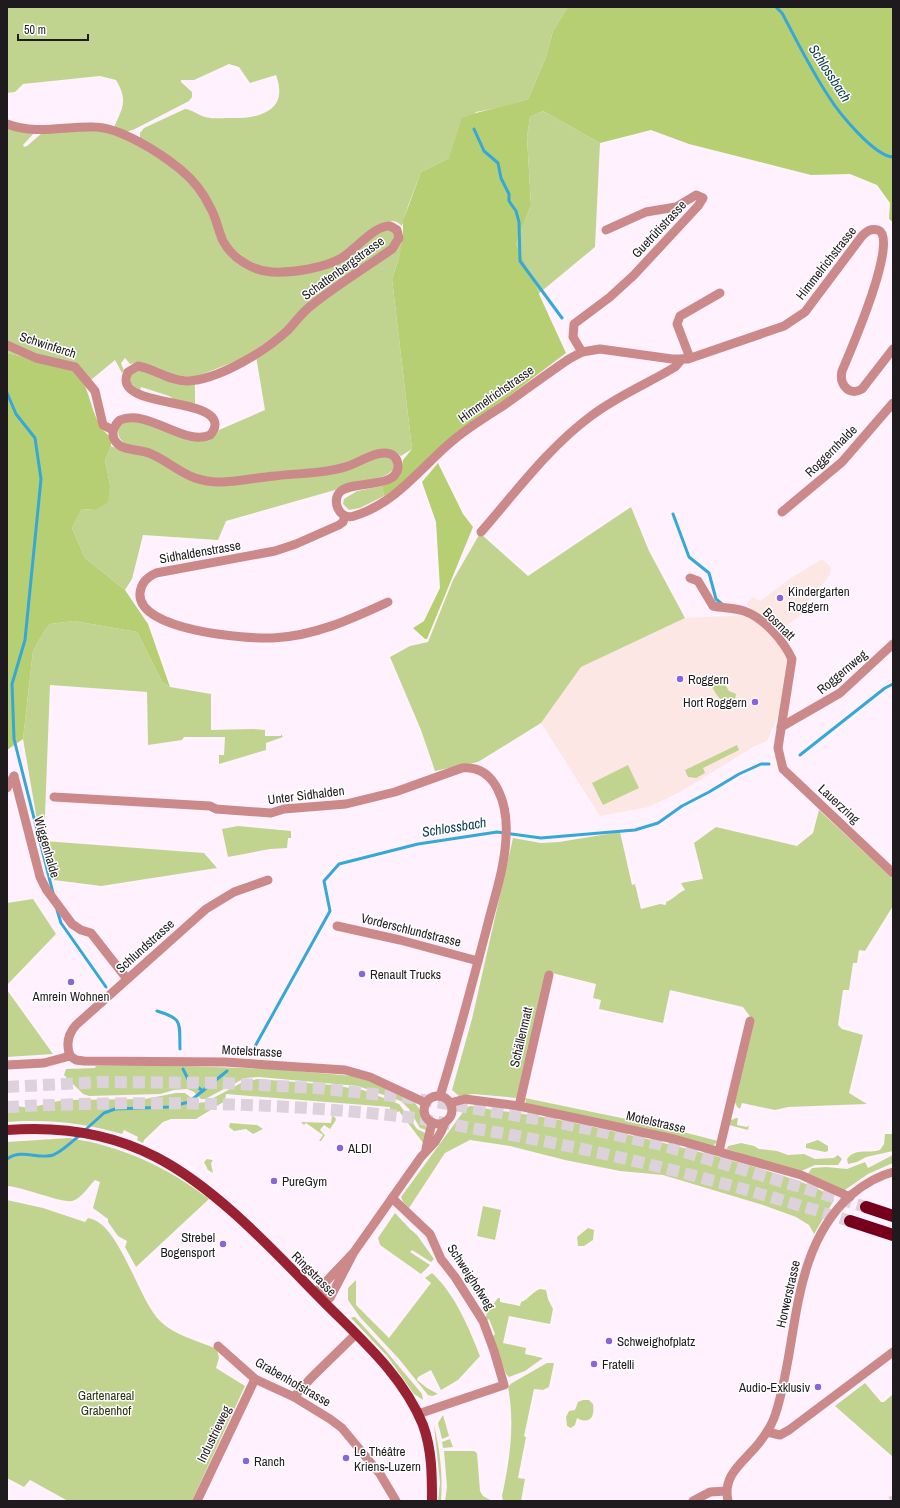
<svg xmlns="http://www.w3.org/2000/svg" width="900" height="1508" font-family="'Archivo Narrow',sans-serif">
	<rect width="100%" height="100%" fill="#fff2fe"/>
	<path fill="#fde7e4" d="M822 559 831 567 830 575 808 602 804 612 774 636 789 661 780 711 767 741 753 747 682 791 649 807 600 816 541 723 581 667 685 618 751 615 747 603 753 597 760 601 791 578Z"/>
	<g fill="#c0d490">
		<path d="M7 7H568L553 31 546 57 528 99 507 106 476 112 449 158 421 172 408 206 402 226 397 222 392 221 381 224 334 259 293 269 264 268 246 259 229 245 210 200 140 138V133L144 128 185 109C194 110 197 115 205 117 212 119 220 118 227 118 256 119 290 113 276 75L250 83 239 67 229 64 194 80H181V82L192 92V97L189 101 133 130 126 132 114 127C123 108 128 100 116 80L100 76 23 84 15 92 7 93Z"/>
		<path d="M543 111 600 143 595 247 537 295 516 244 531 205 527 137 530 117Z"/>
		<path d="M7 126 34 133 23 145 24 147 27 146 42 133 99 130 126 139 176 169 202 198 218 236 257 271 328 266 385 230 393 231 395 238 392 245 287 328 241 359 198 376 178 377 137 363 130 364 125 358 121 363 124 371 122 373 115 360 85 385 72 368 7 353Z"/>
		<path d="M402 243 399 258 392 279 412 449 401 456 396 452 336 466 229 479 200 476 127 445C117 438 117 434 120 423L130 419 194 440 216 434 219 430 265 410 256 356 307 312 394 251Z"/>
		<path d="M138 369 195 383V405L175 400 169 396 141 387 140 390 143 394 131 383V374Z"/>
		<path d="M111 446 122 451 145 454 182 476 234 484 378 457H389L393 460 394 469C377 486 355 475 335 490L226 521 218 540 143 535 132 579 125 590 85 558 72 528 82 509 95 510 110 485 105 460Z"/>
		<path d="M382 486 384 496 360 508 349 510 343 504 344 499 357 491Z"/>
		<path d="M631 507 649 551 685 618 581 667 541 723 478 762 435 771 421 730 390 657 410 646 428 642 453 580 479 535 481 534 528 576Z"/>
		<path d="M74 621 137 632 162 682 170 687 211 694V730L253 729 265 730V736H281V734L283 737 266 743V750L219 764V755H224L225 737H184L182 740 148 745 147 692 50 685 44 841 204 853 217 868 101 886 54 880 44 861 23 739 33 651 45 630 50 624Z"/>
		<path d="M712 676 726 686 729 691 736 694 735 701 728 705C718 700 713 689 708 679Z"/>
		<path d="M737 745 739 750 703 768 705 773 696 778 688 777 685 770Z"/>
		<path d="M628 765 639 788 603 805 592 783Z"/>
		<path d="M819 810 893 879V906L865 951 859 950 857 963H853L849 990H843L838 1025 842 1029 863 1035 849 1093 867 1104 788 1107 775 1110 742 1103 740 1109 737 1107 735 1102 754 1022 743 1007 670 990 663 1023 599 1009 601 1000 593 998 596 984 548 972 517 1098 473 1094 459 1096 452 1090 472 1019 513 838 541 843 559 842 620 832 632 885 635 884 641 909 660 904 666 905V902C674 899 680 891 685 890L681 883 703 879 694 843 716 827 797 846 813 833Z"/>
		<path d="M238 826 291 831V838H288L287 848 270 849 228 857 222 829Z"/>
		<path d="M33 899 56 934 7 985V903Z"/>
		<path d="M7 990 53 1054 7 1057Z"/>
		<path d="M156 1065 274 1069 353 1076 374 1083 415 1103 420 1110 427 1130 420 1128 409 1109 401 1101 358 1086 259 1077 245 1078 205 1099H201L194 1092 187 1089 174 1090 160 1094 89 1096 83 1094 64 1075 66 1069 95 1068 96 1066Z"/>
		<path d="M258 1079 332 1085 363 1090 399 1104 417 1129 427 1134 423 1143 399 1111 393 1115 390 1114V1107L226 1094 225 1101 196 1119H171L163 1122 144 1140 143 1143 137 1140 138 1137 124 1130 122 1134C84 1123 47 1119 7 1122V1111L17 1106 29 1108 63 1100 145 1099 176 1093H185L198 1103 206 1102 243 1082Z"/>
		<path d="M525 1098 660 1126 718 1141 713 1146 526 1103Z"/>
		<path d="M470 1106C478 1106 486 1109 494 1110 526 1114 558 1119 589 1126 623 1133 823 1178 834 1200L814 1234 809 1225 796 1217 763 1205 663 1175 620 1171 565 1160 510 1146 470 1140 445 1153 409 1208 403 1202 401 1197 466 1108Z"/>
		<path d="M332 1116 335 1117 336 1120 330 1129 324 1125 320 1130 325 1135 321 1141H319L323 1135 306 1123 304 1125 301 1122 331 1123Z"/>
		<path d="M736 1118H738L737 1125 747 1127 749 1125 748 1130 729 1125 731 1120Z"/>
		<path d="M230 1123 257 1125 263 1129 253 1134 246 1129 234 1131 229 1127Z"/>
		<path d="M885 1134H893V1151L866 1157 857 1162 848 1164 847 1159C856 1147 868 1154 880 1150L884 1144Z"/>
		<path d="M69 1138C122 1146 167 1167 209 1199L136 1267 125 1247 127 1241 118 1236 108 1222V1219L93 1208 100 1182 95 1180C89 1186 81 1199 72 1201 60 1203 24 1187 7 1186V1142Z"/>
		<path d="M818 1140 828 1146V1151L825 1152 806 1148V1144Z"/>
		<path d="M741 1143 754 1146 759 1149 777 1151 788 1155 804 1154 815 1159 834 1158 838 1155 842 1159 838 1165H815L799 1172 727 1149 728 1146Z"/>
		<path d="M893 1155V1163L868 1174 845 1190H841L807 1175 812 1168 826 1167 847 1169 865 1162 868 1168Z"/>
		<path d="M207 1159 213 1160 211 1163 213 1173 208 1170 204 1162Z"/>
		<path d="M7 1200 43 1208 85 1222 88 1218C120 1223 137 1298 160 1321 174 1335 198 1341 217 1349L219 1358 216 1368 245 1386 192 1501H68L30 1480 24 1487 7 1478Z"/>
		<path d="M483 1206 501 1210 495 1240 477 1236Z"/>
		<path d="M395 1213 410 1229 417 1235 434 1259 431 1262 412 1250 410 1252 430 1265 421 1274 380 1245 378 1238Z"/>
		<path d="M588 1228 594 1230 593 1240 584 1246H578L577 1237Z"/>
		<path d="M432 1273C455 1294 469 1328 480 1356L458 1380 441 1390 431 1370 418 1377 417 1380 427 1388 438 1394 432 1396 428 1395 399 1359 360 1317 348 1300V1288L356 1280V1305L389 1338 431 1283 425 1278Z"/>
		<path d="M540 1289 546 1290 548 1299 553 1309 550 1324 509 1316 503 1343 526 1348 525 1354 543 1358 525 1371 509 1377 506 1374 492 1337 495 1334 489 1319 485 1321 487 1312 498 1298H500V1302L520 1306 521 1302C529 1299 532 1292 540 1289Z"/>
		<path d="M353 1317H355L386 1351 422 1394 423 1400 414 1394 388 1357 351 1318Z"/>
		<path d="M547 1363H554L549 1387 543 1390 534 1389 524 1436 526 1437 518 1478 525 1479 521 1501H503L502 1496C510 1459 515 1424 508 1387L512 1383Z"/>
		<path d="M865 1383 881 1402H884L893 1394V1457L835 1406Z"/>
		<path d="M583 1400H589L593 1404C595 1417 590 1425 577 1418L575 1425 571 1428 567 1426 566 1417 569 1411 575 1410 578 1402Z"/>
		<path d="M443 1415 449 1436 442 1439 438 1423Z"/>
		<path d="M434 1425C440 1449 443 1476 441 1501H438L440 1483Z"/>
		<path d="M450 1439 453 1447 443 1448 442 1442Z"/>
		<path d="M444 1451H474L477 1453 480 1491 483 1496 492 1501H445L447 1487Z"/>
	</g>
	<g fill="#b6cf73">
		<path d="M568 7H893V222L889 219 890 203 877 185 850 174 811 175 689 144 651 130 600 143 543 111 530 117 527 137 531 205 516 244 566 353 432 454 404 483 384 496 382 486 395 480 400 476 403 460 412 449 392 279 399 258 403 233V221L421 172 449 158 462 118C483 109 506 107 528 99L546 57 553 31Z"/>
		<path d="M7 353 72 368C76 374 82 380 85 386 92 402 95 427 111 437V446L105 460 110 485 108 502 95 510 82 509 72 528 85 558 125 590 148 624 170 687 162 682 137 632 74 621 50 624 45 630 33 651 23 739 7 750Z"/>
		<path d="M438 463 463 514 473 527 427 639H425L413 628 424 621 440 588 436 522 422 482Z"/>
	</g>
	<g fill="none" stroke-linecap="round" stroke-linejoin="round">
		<g stroke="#36a8d8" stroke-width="3">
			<path d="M776 7 782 13C797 41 811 70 829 97 839 113 874 156 893 157"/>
			<path d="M474 129 484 151 498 163 501 178 509 194V201L516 211 519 222 520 261 562 318"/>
			<path d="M7 393 16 414 35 438 41 479 25 640 12 684 14 739 53 893"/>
			<path d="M673 514 689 557 709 573 716 599 723 605"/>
			<path d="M800 755 885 688 893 684"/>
			<path d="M57 910 61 923 106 987"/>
			<path d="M157 1011C184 1019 179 1023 180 1049"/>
			<path d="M253 1050 330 911 324 881 339 864 418 844 497 832 541 838 635 830 658 823 682 806 709 792 739 774 761 764H769"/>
			<path d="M183 1069 189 1081 203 1091"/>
			<path d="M84 1131 104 1113 115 1109 169 1107 189 1102 227 1071"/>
			<path d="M7 1159C22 1148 38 1160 53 1155 63 1151 71 1142 79 1136"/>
		</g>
		<path stroke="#ddd2dc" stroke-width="9" stroke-dasharray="9 4.5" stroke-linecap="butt" d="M890 1501 893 1500"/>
		<g stroke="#ddd2dc" stroke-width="12" stroke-dasharray="12 6" stroke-linecap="butt">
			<path d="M7 1087 101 1082 221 1083 316 1088 412 1098 560 1123 658 1144 866 1207"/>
			<path d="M7 1107C140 1100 274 1102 407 1117 432 1120 458 1126 483 1130 608 1151 730 1183 850 1221"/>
		</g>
		<g stroke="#cb898a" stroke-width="9">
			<path d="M7 124C36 135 64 126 94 127 120 127 160 153 180 169 192 179 203 192 210 207 216 217 218 230 223 241 232 258 253 271 272 272 292 273 326 268 343 257 356 249 375 225 390 226L397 230 399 238 392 249C365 268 337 285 312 305 302 312 295 323 287 331 264 352 218 380 187 381 169 381 155 369 138 366L128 372C111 409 213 396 215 424 215 429 213 432 210 435 186 447 147 408 120 420 114 425 110 435 116 442 122 451 139 449 149 453 165 459 178 472 195 478 221 487 248 478 275 476 298 473 323 474 345 467 358 464 381 446 394 456 397 459 398 462 398 466 398 489 355 480 341 491 330 500 340 521 354 516 398 503 423 464 456 438 471 426 487 416 503 406 525 390 547 374 569 359L582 352 600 349 672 359H688L784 326 805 312 862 236C867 231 871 228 878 230 900 238 850 352 842 371 839 384 849 397 862 389L893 349"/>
			<path d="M7 345 36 358 75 367 95 391 103 425 113 430"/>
			<path d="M582 352 573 337 574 324 610 297 634 275 698 206 703 198 696 195 676 207 646 212 606 230"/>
			<path d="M690 358 677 324 680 316 720 293"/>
			<path d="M782 512 842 462 893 403"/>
			<path d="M345 516 343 522 339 525 296 544 275 551 156 573C147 577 141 583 140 593 137 631 247 639 273 638 315 636 351 619 388 602"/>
			<path d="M481 532C515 493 549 447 591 416 617 396 647 384 675 367L682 359"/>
			<path d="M690 578 698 581 713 606C723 608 735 608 744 611 764 618 783 640 792 659L778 748 783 769 893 873"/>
			<path d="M781 727 840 693 893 644"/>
			<path d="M14 776 40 877 46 889 72 924 81 930 91 933 127 979"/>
			<path d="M7 788 14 776"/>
			<path d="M54 797 210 806 216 809 271 813 284 809 346 804 395 792 462 768C498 765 508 808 506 837 505 866 495 895 488 923 473 981 458 1039 440 1096"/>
			<path d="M337 926 400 940 478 961"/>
			<path d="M70 1056 76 1060 84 1061 225 1062 345 1070 370 1077 426 1103"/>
			<path d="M70 1056C66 1045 68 1034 76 1025L206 909 234 892 268 880"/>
			<path d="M7 1065 44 1063 70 1056"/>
			<circle cx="438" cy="1110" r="14"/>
			<path d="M450 1103 465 1099 519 1106 674 1139 801 1175 850 1197"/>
			<path d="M519 1106 549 975"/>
			<path d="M426 1149 432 1122"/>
			<path d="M719 1151 750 1021"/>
			<path d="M392 1198 430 1234 441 1259 455 1277 483 1321 494 1351 504 1385 418 1414"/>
			<path d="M354 1252 320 1288V1298H330L354 1252 421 1157 435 1142 441 1132 445 1122"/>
			<path d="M218 1346 255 1379 294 1397 330 1419 342 1428 380 1474 396 1501"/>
			<path d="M294 1397 311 1378 356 1334"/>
			<path d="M767 1432 780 1435 789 1430 893 1352"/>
			<path d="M197 1501 255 1379"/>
			<path d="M693 1501 710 1492 726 1491"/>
			<path d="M728 1501C722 1474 744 1462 759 1443 767 1433 774 1421 777 1409 799 1337 790 1250 851 1195 863 1185 877 1176 893 1172"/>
		</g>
		<path stroke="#982132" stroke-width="10" d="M7 1130C58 1126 110 1133 156 1157 216 1188 272 1249 319 1297 357 1336 402 1373 423 1425 432 1450 432 1475 432 1501"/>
		<g stroke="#76001c" stroke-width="12">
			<path d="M866 1207 893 1216"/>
			<path d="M850 1221 893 1235"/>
		</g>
	</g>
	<g fill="#8a63dd" stroke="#fff" stroke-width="1.5">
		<circle cx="780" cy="598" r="4"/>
		<circle cx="680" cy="679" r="4"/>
		<circle cx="755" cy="702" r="4"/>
		<circle cx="362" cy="974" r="4"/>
		<circle cx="71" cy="982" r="4"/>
		<circle cx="340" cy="1148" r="4"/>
		<circle cx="274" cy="1181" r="4"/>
		<circle cx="223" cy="1244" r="4"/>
		<circle cx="609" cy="1341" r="4"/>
		<circle cx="594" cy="1364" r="4"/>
		<circle cx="818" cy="1387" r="4"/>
		<circle cx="346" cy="1458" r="4"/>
		<circle cx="246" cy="1461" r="4"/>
	</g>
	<g text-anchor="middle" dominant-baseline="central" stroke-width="3" stroke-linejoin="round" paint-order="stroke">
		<g font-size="13" fill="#1f1a1e" stroke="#fff">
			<text transform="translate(659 229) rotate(-47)">Guetrütistrasse</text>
			<text transform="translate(826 263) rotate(-52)">Himmelrichstrasse</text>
			<text transform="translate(343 268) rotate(-36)">Schattenbergstrasse</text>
			<text transform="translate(48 345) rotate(18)">Schwinferch</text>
			<text transform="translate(496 394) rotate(-35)">Himmelrichstrasse</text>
			<text transform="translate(831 451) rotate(-45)">Roggernhalde</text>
			<text transform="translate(200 552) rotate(-10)">Sidhaldenstrasse</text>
			<text transform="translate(779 624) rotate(45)">Bosmatt</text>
			<text transform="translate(842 672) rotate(-40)">Roggernweg</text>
			<text transform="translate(306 795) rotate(-7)">Unter Sidhalden</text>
			<text transform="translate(839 804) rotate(43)">Lauerzring</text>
			<text transform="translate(47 847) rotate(74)">Wiggenhalde</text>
			<text transform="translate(411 930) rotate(14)">Vorderschlundstrasse</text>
			<text transform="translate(145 946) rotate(-42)">Schlundstrasse</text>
			<text transform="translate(521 1037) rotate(-77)">Schällenmatt</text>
			<text transform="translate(252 1051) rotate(3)">Motelstrasse</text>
			<text transform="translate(656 1122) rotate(13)">Motelstrasse</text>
			<text transform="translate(314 1274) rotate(45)">Ringstrasse</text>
			<text transform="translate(471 1277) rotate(57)">Schweighofweg</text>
			<text transform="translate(788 1294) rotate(-77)">Horwerstrasse</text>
			<text transform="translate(293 1382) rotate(30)">Grabenhofstrasse</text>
			<text transform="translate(214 1434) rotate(-64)">Industrieweg</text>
		</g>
		<g font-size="13" fill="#1f1a1e" stroke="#fff" text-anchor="start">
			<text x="788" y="591">Kindergarten<tspan x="788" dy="15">Roggern</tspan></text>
			<text x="688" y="679">Roggern</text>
			<text x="747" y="702" text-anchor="end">Hort Roggern</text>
			<text x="370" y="974">Renault Trucks</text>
			<text x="71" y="996" text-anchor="middle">Amrein Wohnen</text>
			<text x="348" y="1148">ALDI</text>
			<text x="282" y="1181">PureGym</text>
			<text x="215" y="1237" text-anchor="end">Strebel<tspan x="215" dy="15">Bogensport</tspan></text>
			<text x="617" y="1341">Schweighofplatz</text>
			<text x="602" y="1364">Fratelli</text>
			<text x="810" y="1387" text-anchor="end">Audio-Exklusiv</text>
			<text x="354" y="1451">Le Théâtre<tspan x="354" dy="15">Kriens-Luzern</tspan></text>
			<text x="254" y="1461">Ranch</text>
		</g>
		<g font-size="13" fill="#2b340d" stroke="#fff">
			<text x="106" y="1395">Gartenareal<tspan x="106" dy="15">Grabenhof</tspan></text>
		</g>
		<g font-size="14" font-style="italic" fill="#114054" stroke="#fff">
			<text transform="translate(830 73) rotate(57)">Schlossbach</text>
			<text transform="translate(454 827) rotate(-9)">Schlossbach</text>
		</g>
	</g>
	<rect width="900" height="1508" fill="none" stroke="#1f1a1e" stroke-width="16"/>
	<path d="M18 34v6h70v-6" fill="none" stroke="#1f1a1e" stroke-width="2"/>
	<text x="24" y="34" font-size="12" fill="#1f1a1e" stroke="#ffffff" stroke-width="3" paint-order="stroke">50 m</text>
</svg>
